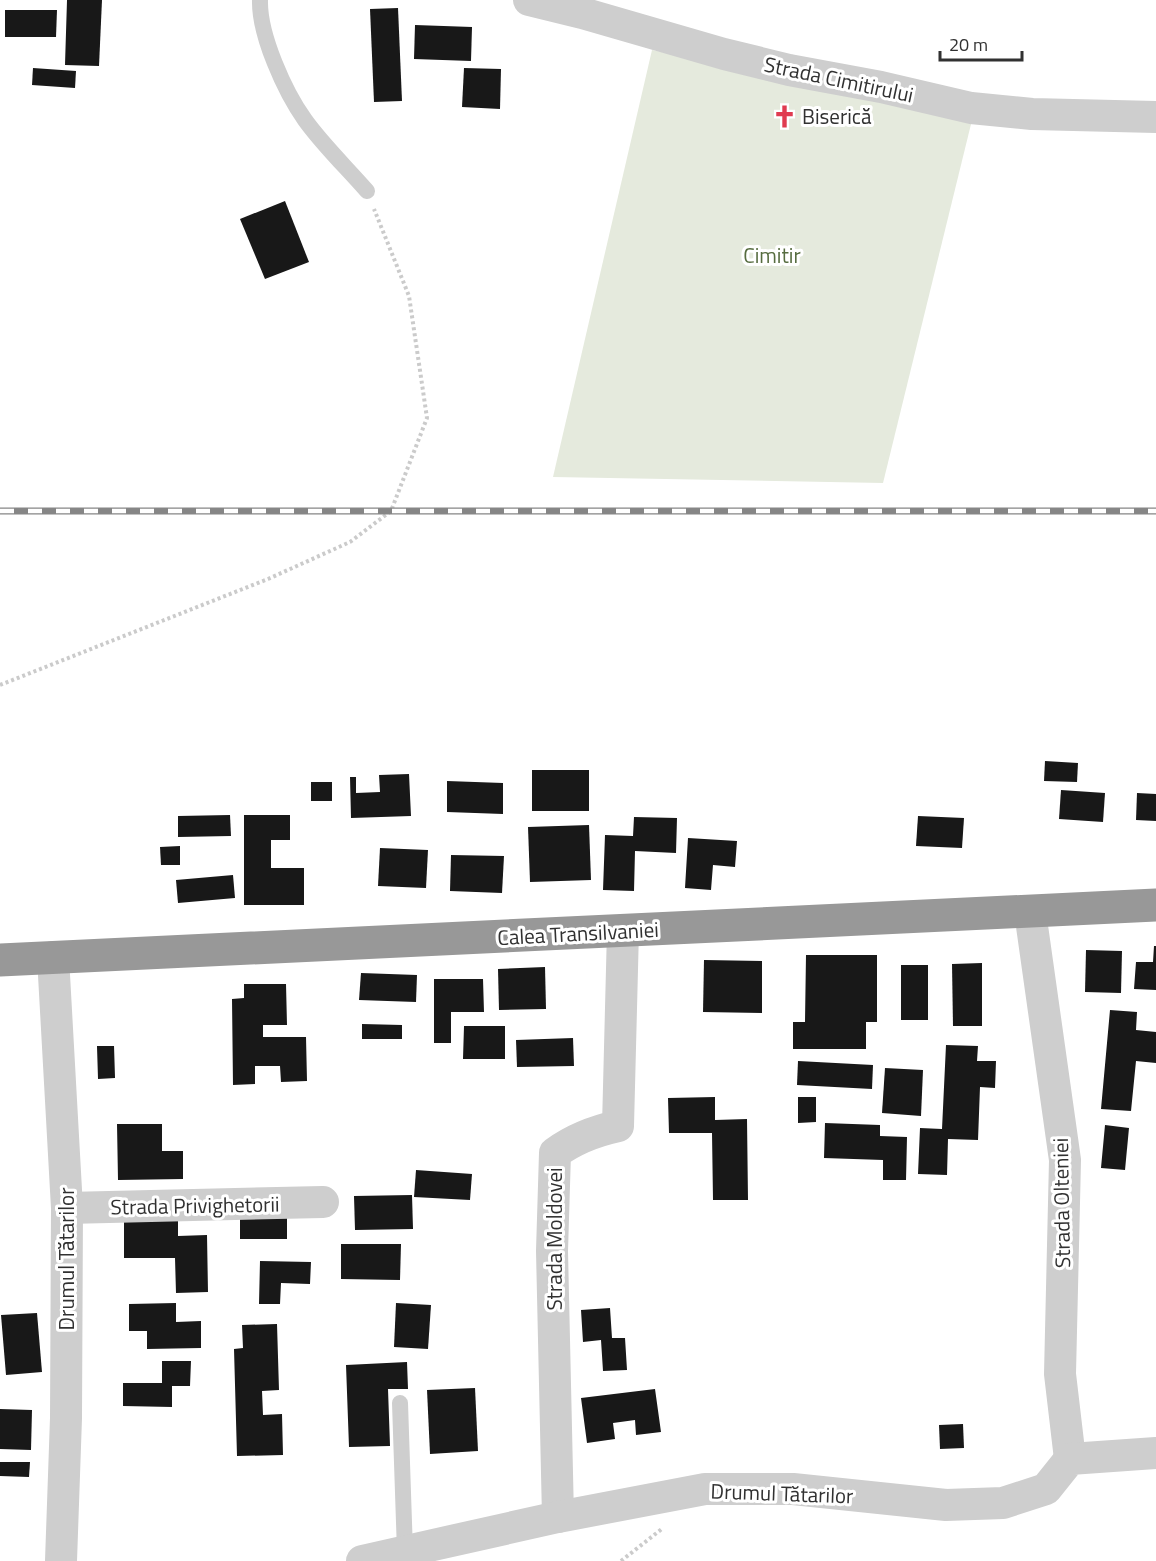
<svg xmlns="http://www.w3.org/2000/svg" width="1156" height="1561" font-family="'Titillium Web',sans-serif">
	<rect width="100%" height="100%" fill="#fff"/>
	<path fill="#e5eadd" d="M652 50 973 116 883 483 553 477Z"/>
	<g fill="#181818">
		<path d="M67 0H102L99 66 65 65Z"/>
		<path d="M398 8 402 101 374 102 370 9Z"/>
		<path d="M5 10H57L56 37H5Z"/>
		<path d="M415 25 472 27 471 61 414 59Z"/>
		<path d="M33 68 76 71 75 88 32 85Z"/>
		<path d="M464 68 501 69 500 109 462 107Z"/>
		<path d="M285 201 309 262 265 279 240 219Z"/>
		<path d="M1045 761 1078 763 1077 782 1044 781Z"/>
		<rect x="532" y="770" width="57" height="41"/>
		<path d="M409 774 411 816 351 818 350 777H356V793L380 792 379 775Z"/>
		<path d="M447 781 503 783V814L447 812Z"/>
		<rect x="311" y="782" width="21" height="19"/>
		<path d="M1061 790 1105 793 1103 822 1059 819Z"/>
		<path d="M1137 793 1156 794V821L1136 820Z"/>
		<path d="M230 815 231 836 178 837V816Z"/>
		<path d="M244 815H290V840H271V868H304V905H244Z"/>
		<path d="M918 816 964 818 962 848 916 846Z"/>
		<path d="M634 817 677 818 676 853 635 851 634 891 603 890 605 835 633 836Z"/>
		<path d="M589 825 591 880 530 882 528 827Z"/>
		<path d="M688 838 737 841 735 867 713 865 711 890 685 888Z"/>
		<path d="M180 846V865H161L160 847Z"/>
		<path d="M380 848 428 850 426 888 378 886Z"/>
		<path d="M451 855 504 856 502 893 450 891Z"/>
		<path d="M233 875 235 898 178 903 176 880Z"/>
		<path d="M1154 946H1156V990L1134 989 1136 962H1153Z"/>
		<path d="M1086 950 1122 951 1121 993 1085 992Z"/>
		<path d="M806 955H877V1022H866V1049H793V1022H805Z"/>
		<path d="M704 960 762 961V1013L703 1012Z"/>
		<path d="M982 963V1026H953L952 964Z"/>
		<rect x="901" y="965" width="27" height="55"/>
		<path d="M545 967 546 1009 499 1010 498 969Z"/>
		<path d="M361 973 417 975 416 1002 359 1000Z"/>
		<path d="M434 979H483L484 1012H451V1043H434Z"/>
		<path d="M244 984H286L287 1025H263V1037H306L307 1081 281 1082 280 1066H255V1084L233 1085 232 999 244 998Z"/>
		<path d="M1110 1010 1137 1012 1136 1030 1156 1032V1063L1136 1061 1131 1111 1101 1109Z"/>
		<path d="M362 1024 402 1025V1039H362Z"/>
		<path d="M464 1026H505V1059H463Z"/>
		<path d="M573 1038 574 1066 517 1067 516 1040Z"/>
		<path d="M946 1045 978 1046 977 1061H996L995 1088 980 1087 978 1140 948 1139 947 1175 918 1174 920 1128 942 1129Z"/>
		<path d="M97 1046H114L115 1078 98 1079Z"/>
		<path d="M798 1061 873 1065 872 1089 797 1085Z"/>
		<path d="M885 1068 923 1070 921 1116 882 1113Z"/>
		<path d="M715 1097V1120L747 1119 748 1200H713L712 1133H669L668 1098Z"/>
		<path d="M798 1097H816V1122L798 1123Z"/>
		<path d="M825 1123 880 1125V1136L907 1137 906 1180H883V1160L824 1158Z"/>
		<path d="M117 1124H162V1151H183V1179L118 1180Z"/>
		<path d="M1105 1125 1129 1128 1125 1170 1101 1168Z"/>
		<path d="M416 1170 472 1174 470 1200 414 1197Z"/>
		<path d="M412 1195 413 1229 355 1230 354 1196Z"/>
		<rect x="240" y="1210" width="47" height="29"/>
		<path d="M124 1220H178V1236L207 1235 208 1292 176 1293 175 1258H124Z"/>
		<path d="M341 1244H401L400 1280 341 1279Z"/>
		<path d="M260 1261 311 1262 310 1284 281 1283 280 1304H259Z"/>
		<path d="M176 1303V1322L201 1321V1348L147 1349V1331H129V1304Z"/>
		<path d="M396 1303 431 1305 428 1349 394 1347Z"/>
		<path d="M610 1308 612 1338H625L627 1370 603 1371 601 1340 583 1342 581 1310Z"/>
		<path d="M37 1313 42 1372 6 1375 1 1315Z"/>
		<path d="M277 1324 279 1390 262 1391 263 1415 282 1414 283 1455 237 1456 234 1349 243 1348 242 1325Z"/>
		<path d="M162 1361H191L190 1386H172V1407L123 1406V1383H162Z"/>
		<path d="M407 1362 408 1389H388L390 1446 349 1447 346 1365Z"/>
		<path d="M475 1388 478 1451 430 1454 427 1390Z"/>
		<path d="M655 1389 661 1432 636 1435 635 1420 613 1423 615 1439 587 1443 581 1398Z"/>
		<path d="M0 1409 32 1410 31 1450 0 1449Z"/>
		<path d="M963 1424 964 1448 940 1449 939 1425Z"/>
		<path d="M0 1462H30L29 1477 0 1476Z"/>
	</g>
	<g fill="none" stroke-linecap="round" stroke-linejoin="round">
		<g stroke="#cbcbcb" stroke-width="4" stroke-dasharray="3 3" stroke-linecap="butt">
			<path d="M0 685 268 579 350 542 391 511 427 418 409 296 374 209"/>
			<path d="M621 1561 663 1528"/>
		</g>
		<g stroke="#cecece" stroke-width="16">
			<path d="M260 0C259 35 285 92 305 120 323 145 346 167 367 191"/>
			<path d="M400 1403 405 1552"/>
		</g>
		<g stroke="#cecece" stroke-width="32">
			<path d="M529 0 582 13 724 54 789 70 881 87 971 108 1032 114 1156 117"/>
			<path d="M1030 912 1065 1160 1060 1374 1070 1459"/>
			<path d="M53 957 67 1208 66 1418 61 1561"/>
			<path d="M67 1208 323 1202"/>
			<path d="M558 1517 552 1251 555 1153C574 1139 595 1131 618 1126L623 930"/>
			<path d="M362 1561 558 1517 705 1489H793L946 1505 1003 1503 1046 1489 1070 1459 1156 1453"/>
		</g>
		<path stroke="#989898" stroke-width="33" d="M0 960 1156 905"/>
		<defs>
			<path id="rail" d="M0 511H1156"/>
		</defs>
		<use href="#rail" stroke="#868686" stroke-width="7"/>
		<use href="#rail" stroke="#fff" stroke-width="4.5" stroke-dasharray="14" stroke-linecap="butt"/>
	</g>
	<defs>
		<symbol id="church-bare" viewBox="-9 -9 18 18"><path d="M-1.2-6h2.4v3.5h3.3v2.4h-3.3V6h-2.4V-.1h-3.3v-2.4h3.3Z" fill="#e03b50" stroke="#fff" stroke-width="2.5" paint-order="stroke"/></symbol>
	</defs>
	<g fill-rule="evenodd">
		<use href="#church-bare" x="768" y="100" width="33" height="33"/>
	</g>
	<g text-anchor="middle" dominant-baseline="central" stroke-width="6" stroke-linejoin="round" paint-order="stroke">
		<g font-size="21" fill="#313131" stroke="#fff">
			<text transform="translate(839 79) rotate(12)">Strada Cimitirului</text>
			<text transform="translate(578 933) rotate(-3)">Calea Transilvaniei</text>
			<text transform="translate(1061 1203) rotate(-91)">Strada Olteniei</text>
			<text transform="translate(195 1205) rotate(-1)">Strada Privighetorii</text>
			<text transform="translate(554 1239) rotate(-90)">Strada Moldovei</text>
			<text transform="translate(66 1259) rotate(-90)">Drumul Tătarilor</text>
			<text transform="translate(782 1493) rotate(2)">Drumul Tătarilor</text>
		</g>
		<g font-size="21" fill="#313131" stroke="#fff" text-anchor="start">
			<text x="802" y="116">Biserică</text>
		</g>
		<g font-size="21" fill="#566c3f" stroke="#fff">
			<text x="772" y="255">Cimitir</text>
		</g>
	</g>
	<path d="M940 51v9h82v-9" fill="none" stroke="#313131" stroke-width="3"/>
	<text x="949" y="51" font-size="18" fill="#313131" stroke="#ffffff" stroke-width="4.5" paint-order="stroke">20 m</text>
</svg>
